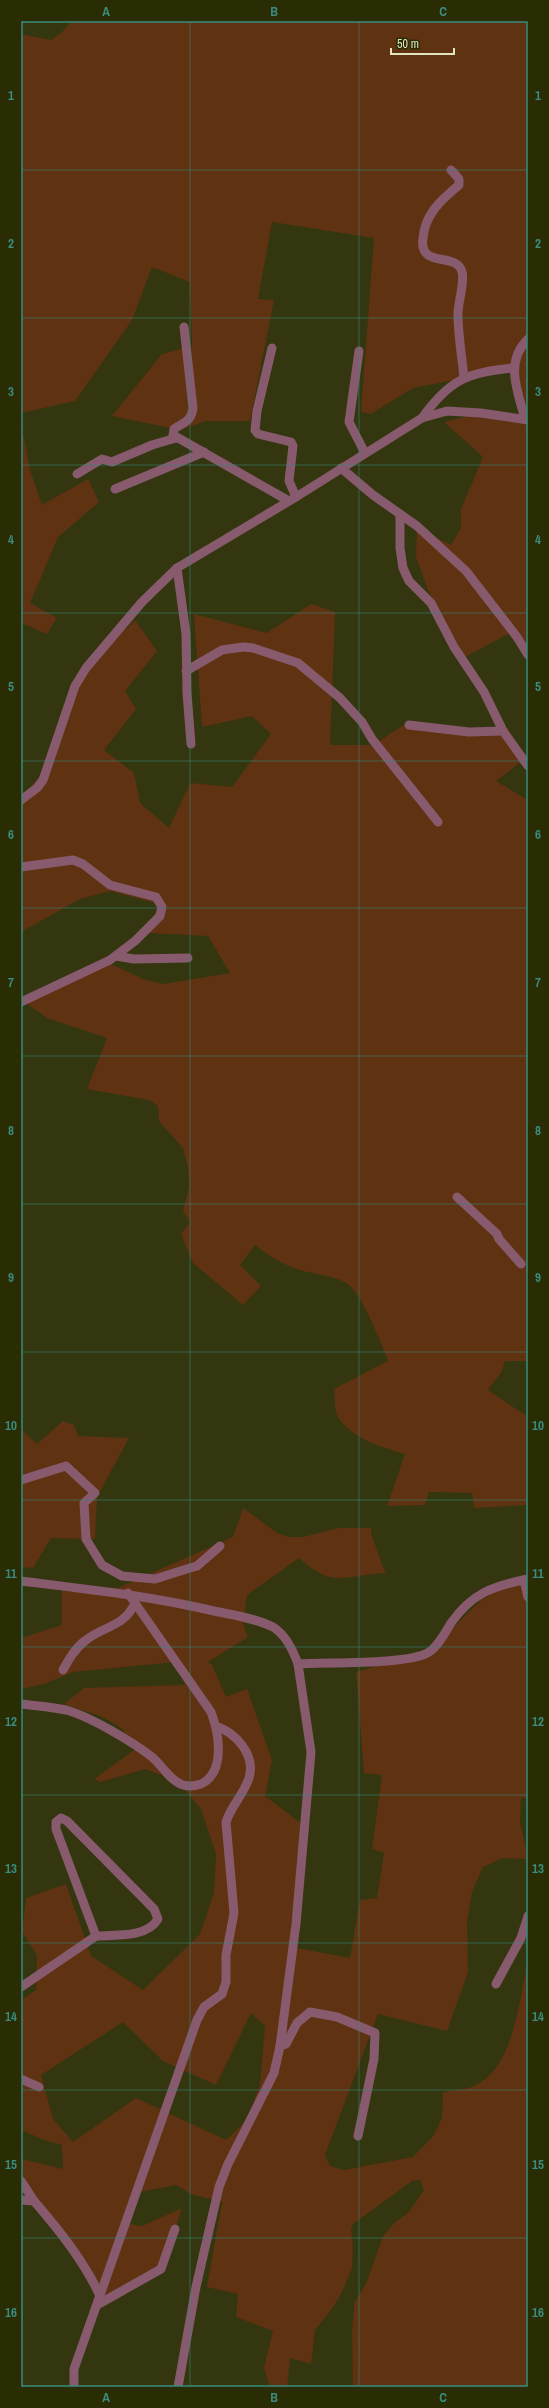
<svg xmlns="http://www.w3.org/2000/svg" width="549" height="2408" font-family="'Archivo Narrow',sans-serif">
	<rect width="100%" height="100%" fill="#33360e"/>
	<g fill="#5f3212" fill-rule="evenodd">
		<path d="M72 21H528V653L512 632 463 658 428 590 416 557 417 528 451 545 461 528V509L483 457 444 422 481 413 522 416 511 369 413 388 371 414 361 412 374 238 272 222 258 299 274 300 250 421H206L180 430 112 416 162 354 192 346 190 282 152 267 132 320 75 401 21 413V34L51 40 61 33Z"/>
		<path d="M21 422 30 470 42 505 88 479 99 502 58 537 30 603 57 618 47 634 21 623Z"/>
		<path d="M311 604 335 612 330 745H373L407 723 442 729 508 728 522 761 496 781 528 800V1361H505L502 1371 488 1390 528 1417V1505L474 1508 472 1493 429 1492 425 1505 387 1506 405 1454C381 1447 352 1439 338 1417 334 1410 335 1397 334 1389L388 1361C381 1343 363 1296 349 1285 336 1275 316 1275 300 1270 283 1265 269 1256 255 1245L240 1265 261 1286 243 1305 193 1263 181 1234 190 1222 183 1211 189 1187 188 1168 183 1148 159 1121 158 1106 149 1100 87 1089 107 1038 47 1018 23 1001 109 963 143 979 163 984 230 973 208 936 149 933 158 904 110 891 80 899 21 932V797L42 774 84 670 135 620 157 651 125 691 136 709 104 750 134 773 140 803 169 828 190 783 232 787 271 734 252 716 202 727 194 614 267 633Z"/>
		<path d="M63 1421 74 1425 78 1436 129 1438 97 1497 95 1539 51 1538 33 1568 21 1567V1429L37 1444Z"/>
		<path d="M243 1508 277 1533 289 1537H303L338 1528H371V1533L386 1575 382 1573C341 1577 332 1587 299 1558L247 1595 243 1624 248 1637 208 1662 212 1665 226 1697 247 1689 272 1760 265 1796 302 1824 297 1948 350 1958 360 1900 377 1898 384 1853 372 1849 382 1775 364 1773 356 1672 431 1650 480 1601 506 1584 528 1578V1799L521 1797 520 1823 528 1859 503 1858 483 1867 472 1892 467 1922 468 1972 447 2031 378 2014 325 2155 330 2166 344 2170 413 2157 434 2135 442 2118 443 2092C454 2090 466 2090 476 2085 514 2067 519 1999 528 1962V2387H353L352 2329 355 2301 366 2284 383 2236 394 2223 408 2213 424 2190 420 2180 412 2181 353 2224 351 2228 353 2248 352 2268 343 2290 334 2306 315 2330 311 2364 290 2358 287 2387H270L264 2368 273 2331 236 2317 238 2294 207 2287 222 2202 191 2194 176 2185 140 2192 130 2224 142 2226 182 2208 163 2266 98 2301 79 2263 21 2189V2159L63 2169 62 2145 44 2140 21 2130V2000L36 1990 37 1955 22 1932 26 1898 66 1884 91 1956 143 1990 200 1934 214 1893 216 1854 201 1809 178 1781 145 1769 100 1782 94 1779 137 1748 121 1728 103 1717 64 1704 84 1688 185 1685 175 1662 73 1672 44 1684 21 1689V1638L62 1625V1586L118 1588 233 1537ZM251 2013 265 2026 260 2085 246 2121 226 2140 136 2098 73 2142 53 2119 41 2075 123 2022 163 2061 216 2085Z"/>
	</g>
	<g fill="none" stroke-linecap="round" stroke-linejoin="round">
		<g stroke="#875a6d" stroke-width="9">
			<path d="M451 170 459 179V185C441 200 425 214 423 238 422 244 423 251 428 255 438 262 458 257 462 272 465 283 458 301 458 314 458 335 462 357 464 378"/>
			<path d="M184 327 193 408C191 422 184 422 174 429L173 435 289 501"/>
			<path d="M272 348 257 411 255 430 258 434 291 442 293 446 289 481 296 497"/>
			<path d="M359 351 349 422 365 453"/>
			<path d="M422 418C450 379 467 373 513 368"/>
			<path d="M525 419C518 392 504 362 528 339"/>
			<path d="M341 468 373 495 417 526 466 571 517 637 528 655"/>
			<path d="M77 474 102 459 112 462 152 445 176 438"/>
			<path d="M115 489 204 452"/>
			<path d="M400 514V548L403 568 409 581 431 603 454 647 484 692 503 731 469 732 409 725"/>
			<path d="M177 568 186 634 187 693 191 744"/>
			<path d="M186 671 222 650 243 647 253 648 298 663 340 698 362 722 372 739 438 822"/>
			<path d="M503 731 528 766"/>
			<path d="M21 800 37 788 43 780 75 686 86 668 142 602 177 568 296 497 422 418 447 411 481 413 528 420"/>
			<path d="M21 867 73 860 83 864 110 885 156 897 162 907 160 916 135 941 110 960 21 1002"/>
			<path d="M116 956 134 959 188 958"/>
			<path d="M457 1197 497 1234 499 1239 521 1264"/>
			<path d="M21 1480 66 1466 95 1493 84 1503 86 1539 102 1565 122 1576 155 1579 190 1568 197 1566 220 1546"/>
			<path d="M524 1580 528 1597"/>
			<path d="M21 1581C86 1589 150 1596 214 1611 233 1615 255 1618 273 1627 286 1635 293 1650 298 1664 326 1662 409 1665 429 1652 438 1646 445 1633 451 1623 472 1593 493 1586 528 1579"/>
			<path d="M63 1670C69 1659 75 1648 86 1640 104 1626 124 1627 135 1603"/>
			<path d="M21 1704C36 1706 52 1707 66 1710 89 1716 133 1742 152 1757 162 1765 170 1781 183 1785 189 1787 195 1786 201 1784 226 1772 219 1733 211 1712L128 1593"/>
			<path d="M61 1818 67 1821 154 1909 158 1919C147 1938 115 1935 96 1936L56 1829V1822Z"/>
			<path d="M496 1984 521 1938 528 1916"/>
			<path d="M21 1987 96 1936"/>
			<path d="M280 2046 286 2044 297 2023 310 2012 337 2017 375 2033 374 2059 358 2136"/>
			<path d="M21 2079 39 2087"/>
			<path d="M21 2181 34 2201"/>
			<path d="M21 2200 34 2201C59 2230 84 2261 100 2296"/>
			<path d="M97 2305 161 2269 175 2229"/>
			<path d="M74 2387V2369L197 2020 204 2007 222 1994 226 1982V1955L234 1913 226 1822C231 1806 244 1794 249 1778 256 1755 236 1733 216 1726"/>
			<path d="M178 2387 196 2287 219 2187 228 2164 274 2073 280 2046 296 1924 311 1752 298 1664"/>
		</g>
	</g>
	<path fill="none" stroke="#398c7f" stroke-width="1" stroke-opacity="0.55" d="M190 21V2387M359 21V2387M21 170H528M21 318H528M21 465H528M21 613H528M21 761H528M21 908H528M21 1056H528M21 1204H528M21 1352H528M21 1500H528M21 1647H528M21 1795H528M21 1943H528M21 2090H528M21 2238H528"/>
	<rect width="549" height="2408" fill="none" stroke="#2a2c03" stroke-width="44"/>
	<path d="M391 48v6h63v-6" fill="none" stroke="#e1e6c1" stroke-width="2"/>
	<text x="397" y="48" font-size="12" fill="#e1e6c1" stroke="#2a2c03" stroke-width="3" paint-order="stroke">50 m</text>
	<rect x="22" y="22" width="505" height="2364" fill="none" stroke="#398c7f" stroke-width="1.5"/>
	<g font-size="13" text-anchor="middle" font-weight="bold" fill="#398c7f">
		<text x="106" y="16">A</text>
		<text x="274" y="16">B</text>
		<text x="443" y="16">C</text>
		<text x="11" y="100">1</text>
		<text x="538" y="100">1</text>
		<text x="11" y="248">2</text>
		<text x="538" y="248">2</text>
		<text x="11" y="396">3</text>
		<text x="538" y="396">3</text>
		<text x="11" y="544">4</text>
		<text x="538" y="544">4</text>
		<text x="11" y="691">5</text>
		<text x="538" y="691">5</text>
		<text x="11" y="839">6</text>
		<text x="538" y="839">6</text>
		<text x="11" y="987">7</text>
		<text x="538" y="987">7</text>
		<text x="11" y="1135">8</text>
		<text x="538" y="1135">8</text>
		<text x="11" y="1282">9</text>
		<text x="538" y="1282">9</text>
		<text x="11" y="1430">10</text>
		<text x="538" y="1430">10</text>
		<text x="11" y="1578">11</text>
		<text x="538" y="1578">11</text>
		<text x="11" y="1726">12</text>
		<text x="538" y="1726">12</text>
		<text x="11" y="1873">13</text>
		<text x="538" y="1873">13</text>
		<text x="11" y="2021">14</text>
		<text x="538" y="2021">14</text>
		<text x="11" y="2169">15</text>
		<text x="538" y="2169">15</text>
		<text x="11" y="2317">16</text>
		<text x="538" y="2317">16</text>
		<text x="106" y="2402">A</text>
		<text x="274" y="2402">B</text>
		<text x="443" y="2402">C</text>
	</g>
</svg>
